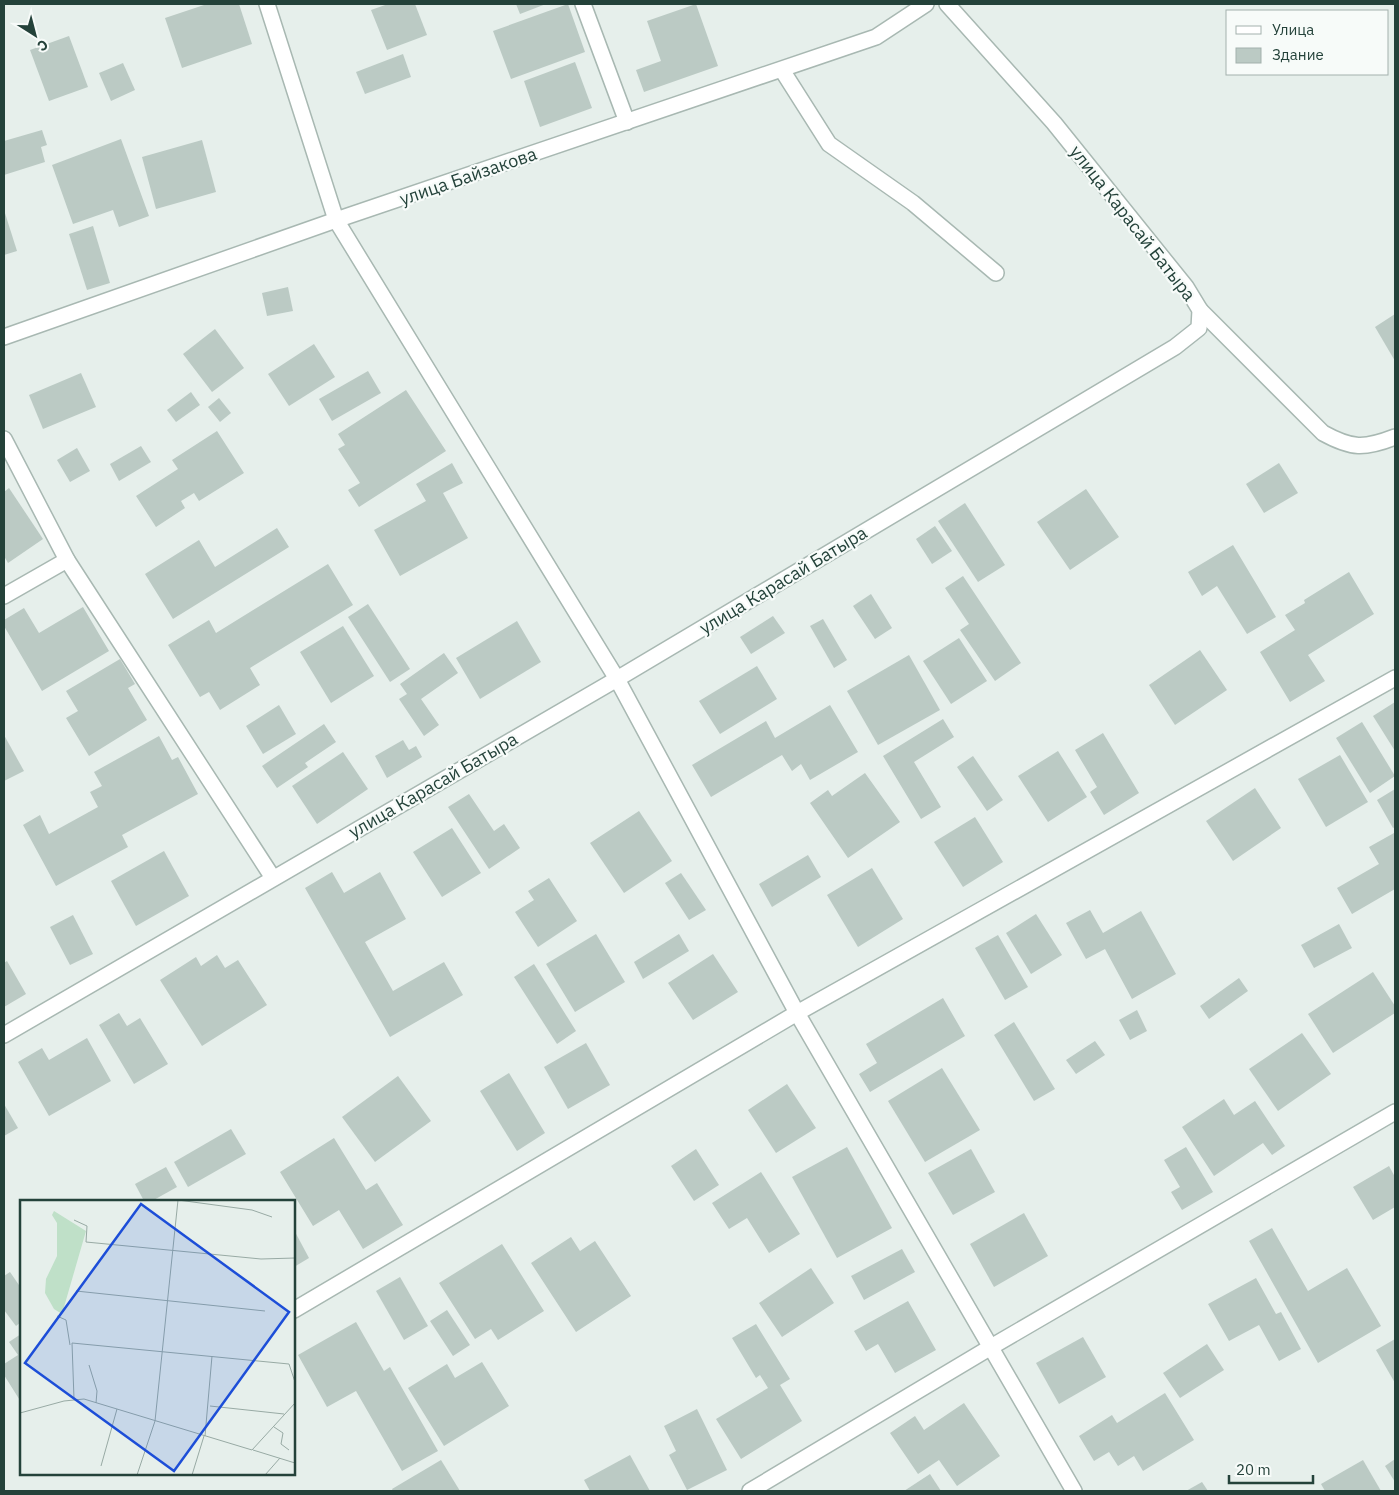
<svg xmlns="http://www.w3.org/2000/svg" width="1399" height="1495" font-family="'IBM Plex Sans',sans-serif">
	<rect width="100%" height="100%" fill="#e6efeb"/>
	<g fill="#bbcac4">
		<path d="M207 4H239L252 44 182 68 165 18Z"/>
		<path d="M388 4H415L427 35 387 50 371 10Z"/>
		<path d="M516 4H546L520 14Z"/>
		<path d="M568 4 585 52 511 79 493 31Z"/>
		<path d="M696 4 718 66 644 92 636 70 661 61 647 21Z"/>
		<path d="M69 36 88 87 49 101 30 50Z"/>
		<path d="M403 54 411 77 365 94 356 72Z"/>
		<path d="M575 62 592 108 540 127 524 81Z"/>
		<path d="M123 63 135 90 111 101 99 73Z"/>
		<path d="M42 130 47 145 41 147 45 162 4 175V141Z"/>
		<path d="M121 139 149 216 119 227 113 210 73 224 52 165Z"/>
		<path d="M202 140 216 192 156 209 142 157Z"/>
		<path d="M4 210 17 251 4 255Z"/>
		<path d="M93 226 110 283 87 290 69 234Z"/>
		<path d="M288 287 293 311 267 316 262 293Z"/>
		<path d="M1395 314V361L1375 327Z"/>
		<path d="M215 329 244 368 212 392 183 354Z"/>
		<path d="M314 344 335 377 289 406 268 374Z"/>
		<path d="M368 371 381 393 332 421 319 399Z"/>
		<path d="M81 373 96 407 43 429 29 395Z"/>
		<path d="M406 390 446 451 359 507 348 490 360 483 338 449 345 445 338 434Z"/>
		<path d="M191 392 200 405 176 422 167 410Z"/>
		<path d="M219 398 231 413 220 422 208 407Z"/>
		<path d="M217 431 244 473 199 501 194 493 181 501 185 508 156 527 136 496 178 469 172 460Z"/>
		<path d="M141 446 151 462 119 481 110 464Z"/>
		<path d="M77 448 90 471 70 482 57 460Z"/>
		<path d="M452 463 463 483 443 493 468 538 400 576 374 530 426 501 416 484Z"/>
		<path d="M1279 463 1298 493 1264 513 1246 484Z"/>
		<path d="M9 488 43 539 8 563 4 556V492Z"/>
		<path d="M1086 489 1119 537 1070 570 1037 522Z"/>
		<path d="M965 503 1005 565 978 582 938 521Z"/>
		<path d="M935 526 952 551 932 564 916 539Z"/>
		<path d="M277 528 289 547 173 619 145 574 199 540 215 567Z"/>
		<path d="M1233 545 1276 617 1247 634 1217 586 1202 596 1188 572Z"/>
		<path d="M328 564 353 605 250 668 260 685 220 710 209 692 200 697 168 645 209 620 216 633Z"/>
		<path d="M1349 572 1374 614 1308 655 1325 681 1290 702 1260 652 1295 630 1285 615 1305 603 1304 600Z"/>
		<path d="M963 576 1021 663 995 681 960 630 969 624 945 588Z"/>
		<path d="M871 594 892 628 875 639 853 606Z"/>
		<path d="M368 604 410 669 390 682 348 617Z"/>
		<path d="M83 607 109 651 42 691 4 626V620L24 608 39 633Z"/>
		<path d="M773 616 785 633 751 654 740 637Z"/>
		<path d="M823 619 847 660 834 668 810 626Z"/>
		<path d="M517 621 541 662 480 699 456 658Z"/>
		<path d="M343 626 374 676 331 703 300 652Z"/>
		<path d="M959 638 987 681 951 704 923 661Z"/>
		<path d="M1200 650 1227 690 1175 725 1149 685Z"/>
		<path d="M444 653 458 673 421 699 439 725 424 736 399 699 407 694 400 684Z"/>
		<path d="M909 655 940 710 878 745 847 691Z"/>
		<path d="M120 659 135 684 128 688 147 720 89 756 66 718 78 711 66 691Z"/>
		<path d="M757 666 777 699 720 734 699 701Z"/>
		<path d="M1395 702V751L1373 716Z"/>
		<path d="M279 705 296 734 263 754 246 726Z"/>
		<path d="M830 705 858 752 810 780 801 764 792 771 782 755 711 797 692 765 766 721 775 738Z"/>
		<path d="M943 719 954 737 914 762 941 807 921 819 883 756Z"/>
		<path d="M1362 722 1395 776 1370 793 1336 738Z"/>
		<path d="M324 724 336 742 305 763 308 767 277 788 262 766Z"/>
		<path d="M1103 733 1139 793 1104 815 1090 792 1097 787 1075 750Z"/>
		<path d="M4 735 24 771 4 781Z"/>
		<path d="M159 736 172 760 178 757 198 794 122 835 128 847 56 886 23 825 40 815 49 834 98 807 90 792 102 786 94 772Z"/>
		<path d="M403 740 409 750 416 746 422 757 387 778 375 756Z"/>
		<path d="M1058 751 1087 797 1048 822 1018 776Z"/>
		<path d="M343 752 368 789 317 824 292 786Z"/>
		<path d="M1340 755 1368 802 1326 827 1298 779Z"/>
		<path d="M973 756 1003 800 987 811 957 767Z"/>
		<path d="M865 773 900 822 848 858 810 803 828 790 832 796Z"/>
		<path d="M1255 788 1281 828 1233 861 1206 821Z"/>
		<path d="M1395 789V827L1393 828 1377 800Z"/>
		<path d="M469 794 494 831 504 824 520 848 489 869 448 807Z"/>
		<path d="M639 811 672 861 624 893 590 843Z"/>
		<path d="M975 817 1003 862 963 887 934 842Z"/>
		<path d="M452 828 481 873 442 897 413 852Z"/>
		<path d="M1394 833 1395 889 1352 914 1337 888 1379 864 1369 847Z"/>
		<path d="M164 851 189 896 136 926 111 881Z"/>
		<path d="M808 855 821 877 772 907 759 884Z"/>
		<path d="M872 868 903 919 858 947 827 895Z"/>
		<path d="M332 872 344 893 380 872 406 919 365 942 393 991 444 962 463 995 390 1037 305 888Z"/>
		<path d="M681 873 706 910 689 920 665 883Z"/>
		<path d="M549 878 577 921 538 947 515 912 534 900 528 891Z"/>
		<path d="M1090 910 1103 933 1141 911 1176 974 1132 999 1105 949 1086 959 1066 923Z"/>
		<path d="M1036 914 1062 955 1031 974 1006 933Z"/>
		<path d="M73 915 93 954 70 965 50 927Z"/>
		<path d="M1339 924 1352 948 1314 968 1301 945Z"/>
		<path d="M596 934 625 982 575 1012 546 964Z"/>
		<path d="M679 934 689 951 643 979 634 962Z"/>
		<path d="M998 935 1028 987 1005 1000 975 948Z"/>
		<path d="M713 954 738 992 693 1020 668 983Z"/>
		<path d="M217 955 225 968 238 960 267 1005 202 1046 160 980 196 957 201 966Z"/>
		<path d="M7 961 26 994 4 1007V963Z"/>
		<path d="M534 964 576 1031 557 1044 514 977Z"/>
		<path d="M1373 972 1395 1006V1013L1333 1053 1308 1014Z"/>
		<path d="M1239 978 1248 991 1209 1019 1200 1006Z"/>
		<path d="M943 998 965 1036 870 1092 859 1074 877 1063 866 1044Z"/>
		<path d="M1137 1010 1147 1031 1130 1040 1119 1020Z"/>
		<path d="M119 1013 127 1026 140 1018 168 1064 134 1084 99 1025Z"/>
		<path d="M1014 1022 1055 1089 1034 1101 994 1035Z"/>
		<path d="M1302 1033 1331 1074 1278 1111 1249 1069Z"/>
		<path d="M87 1038 111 1081 49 1116 18 1062 42 1048 49 1060Z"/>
		<path d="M1095 1041 1105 1055 1076 1074 1066 1060Z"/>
		<path d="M586 1043 610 1085 568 1109 544 1067Z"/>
		<path d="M942 1068 980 1130 925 1162 888 1101Z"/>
		<path d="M509 1073 545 1133 517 1151 480 1091Z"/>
		<path d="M398 1076 431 1121 375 1162 342 1117Z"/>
		<path d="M787 1084 816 1128 776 1153 748 1110Z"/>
		<path d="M1224 1099 1234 1115 1255 1101 1285 1146 1272 1155 1263 1143 1214 1176 1182 1127Z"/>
		<path d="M4 1104 18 1128 4 1136Z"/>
		<path d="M231 1129 246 1154 188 1187 174 1162Z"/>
		<path d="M334 1138 366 1190 377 1183 403 1225 363 1249 339 1210 313 1226 280 1172Z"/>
		<path d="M847 1147 892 1228 837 1258 792 1177Z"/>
		<path d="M1186 1147 1213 1192 1182 1210 1171 1192 1180 1187 1164 1160Z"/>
		<path d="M696 1149 719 1185 694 1201 671 1166Z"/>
		<path d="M971 1149 995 1192 953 1215 928 1173Z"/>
		<path d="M1389 1166 1395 1177V1207L1373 1220 1353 1187Z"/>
		<path d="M166 1167 177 1187 152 1201H144L135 1184Z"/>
		<path d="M761 1172 800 1234 769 1253 747 1218 729 1229 712 1203Z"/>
		<path d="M1024 1213 1048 1256 994 1287 970 1244Z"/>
		<path d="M1272 1228 1308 1291 1347 1268 1381 1326 1318 1363 1249 1241Z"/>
		<path d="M294 1230 309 1258 294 1267Z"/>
		<path d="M571 1237 580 1251 595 1241 631 1296 576 1332 531 1263Z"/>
		<path d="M502 1244 544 1311 498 1340 491 1329 475 1339 439 1283Z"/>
		<path d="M902 1249 915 1272 864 1300 851 1276Z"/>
		<path d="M811 1268 834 1303 782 1337 759 1303Z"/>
		<path d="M10 1272 21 1288V1322L16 1326 4 1310V1276Z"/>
		<path d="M400 1277 428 1326 404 1340 376 1291Z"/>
		<path d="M1256 1278 1276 1314 1281 1312 1301 1349 1279 1361 1259 1325 1229 1341 1208 1304Z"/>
		<path d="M908 1301 936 1350 895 1373 878 1344 866 1351 854 1331Z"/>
		<path d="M447 1310 470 1345 453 1356 430 1321Z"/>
		<path d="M356 1322 384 1371 390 1367 438 1451 402 1471 356 1391 327 1407 298 1355Z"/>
		<path d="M756 1324 790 1379 780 1385 802 1421 741 1459 716 1419 768 1388 760 1375 756 1378 732 1338Z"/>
		<path d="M21 1334V1402L4 1375V1364L18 1355 9 1342Z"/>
		<path d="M1083 1337 1106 1377 1059 1404 1036 1363Z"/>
		<path d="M1395 1339V1383L1376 1350Z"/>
		<path d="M1207 1344 1224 1370 1180 1398 1163 1373Z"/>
		<path d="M482 1362 509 1406 444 1446 408 1388 447 1364 455 1378Z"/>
		<path d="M1165 1393 1194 1440 1143 1471 1134 1456 1118 1466 1109 1452 1094 1461 1079 1436 1112 1415 1117 1423Z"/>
		<path d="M964 1403 1000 1456 957 1486 939 1460 918 1474 890 1433 915 1416 924 1430Z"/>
		<path d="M697 1409 727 1470 687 1490 669 1455 676 1451 664 1426Z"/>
		<path d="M630 1455 650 1491H590L584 1480Z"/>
		<path d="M1395 1459V1482L1385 1466Z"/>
		<path d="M441 1460 460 1491H393L392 1489Z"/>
		<path d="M1363 1460 1381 1491H1325L1321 1484Z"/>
		<path d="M930 1474 941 1491H904Z"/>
		<path d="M1202 1482 1208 1491H1186Z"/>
	</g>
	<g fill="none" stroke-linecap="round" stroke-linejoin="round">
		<defs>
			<g id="minor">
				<path d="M267 4 336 220 617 679 797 1013 1074 1491"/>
				<path d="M583 4 627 122"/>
				<path d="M782 70 829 144 913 203 996 273"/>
				<path d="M1200 310 1323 433C1352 449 1364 449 1395 437"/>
				<path d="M4 337 336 220 876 37 926 4"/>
				<path d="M4 439 67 560 273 878"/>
				<path d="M4 596 67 560"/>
				<path d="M4 1035 617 679 1175 347 1199 328 1200 310 1186 287 1054 123 947 4"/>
				<path d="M294 1310 797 1013 1395 678"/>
				<path d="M750 1491 991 1347 1395 1112"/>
			</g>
		</defs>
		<use href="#minor" stroke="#a8b8b2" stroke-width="18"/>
		<use href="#minor" stroke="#fff" stroke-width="15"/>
	</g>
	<g text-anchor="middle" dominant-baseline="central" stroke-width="4.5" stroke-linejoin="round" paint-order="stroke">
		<g font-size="18" fill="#24423a" stroke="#f7fbf9">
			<text transform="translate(468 176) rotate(-19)">улица Байзакова</text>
			<text transform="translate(1133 223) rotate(52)">улица Карасай Батыра</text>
			<text transform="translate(783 580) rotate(-31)">улица Карасай Батыра</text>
			<text transform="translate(433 785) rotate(-30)">улица Карасай Батыра</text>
		</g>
	</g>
	<g transform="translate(20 1200)">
		<rect width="275" height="275" fill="#e6efeb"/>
		<path d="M34 11 66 31 42 114 34 109 25 93 26 79 37 56V23L32 15Z" fill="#bfe0c8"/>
		<path fill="none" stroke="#98aaa4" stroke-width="1" d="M158 0 232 10 252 17M54 20 67 26 66 42 241 59 275 58M56 91 245 111M37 116 46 120 50 145M69 165 77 191 76 203M54 199 52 143 269 164 275 182M190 206 264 214M0 213 44 201 64 199 232 250 275 203M254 227 263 233 261 244 269 250M185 236 192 156M233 250 275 263M81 266 97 209M117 275 135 221 158 0M172 275 184 236M245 275 260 258"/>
		<path fill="#1d4ed8" fill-opacity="0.15" stroke="#1d4ed8" stroke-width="2.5" d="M121 4 269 112 154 271 5 163Z"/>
		<rect width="275" height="275" fill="none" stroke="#24423a" stroke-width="2.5"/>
	</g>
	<rect width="1399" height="1495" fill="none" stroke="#24423a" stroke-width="10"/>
	<rect x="1226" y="10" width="162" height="65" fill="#f7fbf9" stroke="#a3b1ad"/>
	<rect x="1236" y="26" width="25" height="8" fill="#ffffff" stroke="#a3b1ad"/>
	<text x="1272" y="35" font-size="15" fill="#24423a">Улица</text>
	<rect x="1236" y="48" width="25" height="15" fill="#bbcac4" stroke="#a3b1ad"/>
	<text x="1272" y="60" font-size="15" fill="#24423a">Здание</text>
	<g transform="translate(35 35) rotate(144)" stroke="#f7fbf9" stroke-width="4" paint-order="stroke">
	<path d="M0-4L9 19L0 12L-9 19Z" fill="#24423a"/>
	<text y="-8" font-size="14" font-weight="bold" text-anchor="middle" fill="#24423a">С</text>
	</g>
	<path d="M1229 1475v8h84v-8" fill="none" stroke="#24423a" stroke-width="2.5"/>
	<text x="1236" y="1475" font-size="15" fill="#24423a" stroke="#f7fbf9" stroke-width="4" paint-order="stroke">20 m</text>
</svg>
